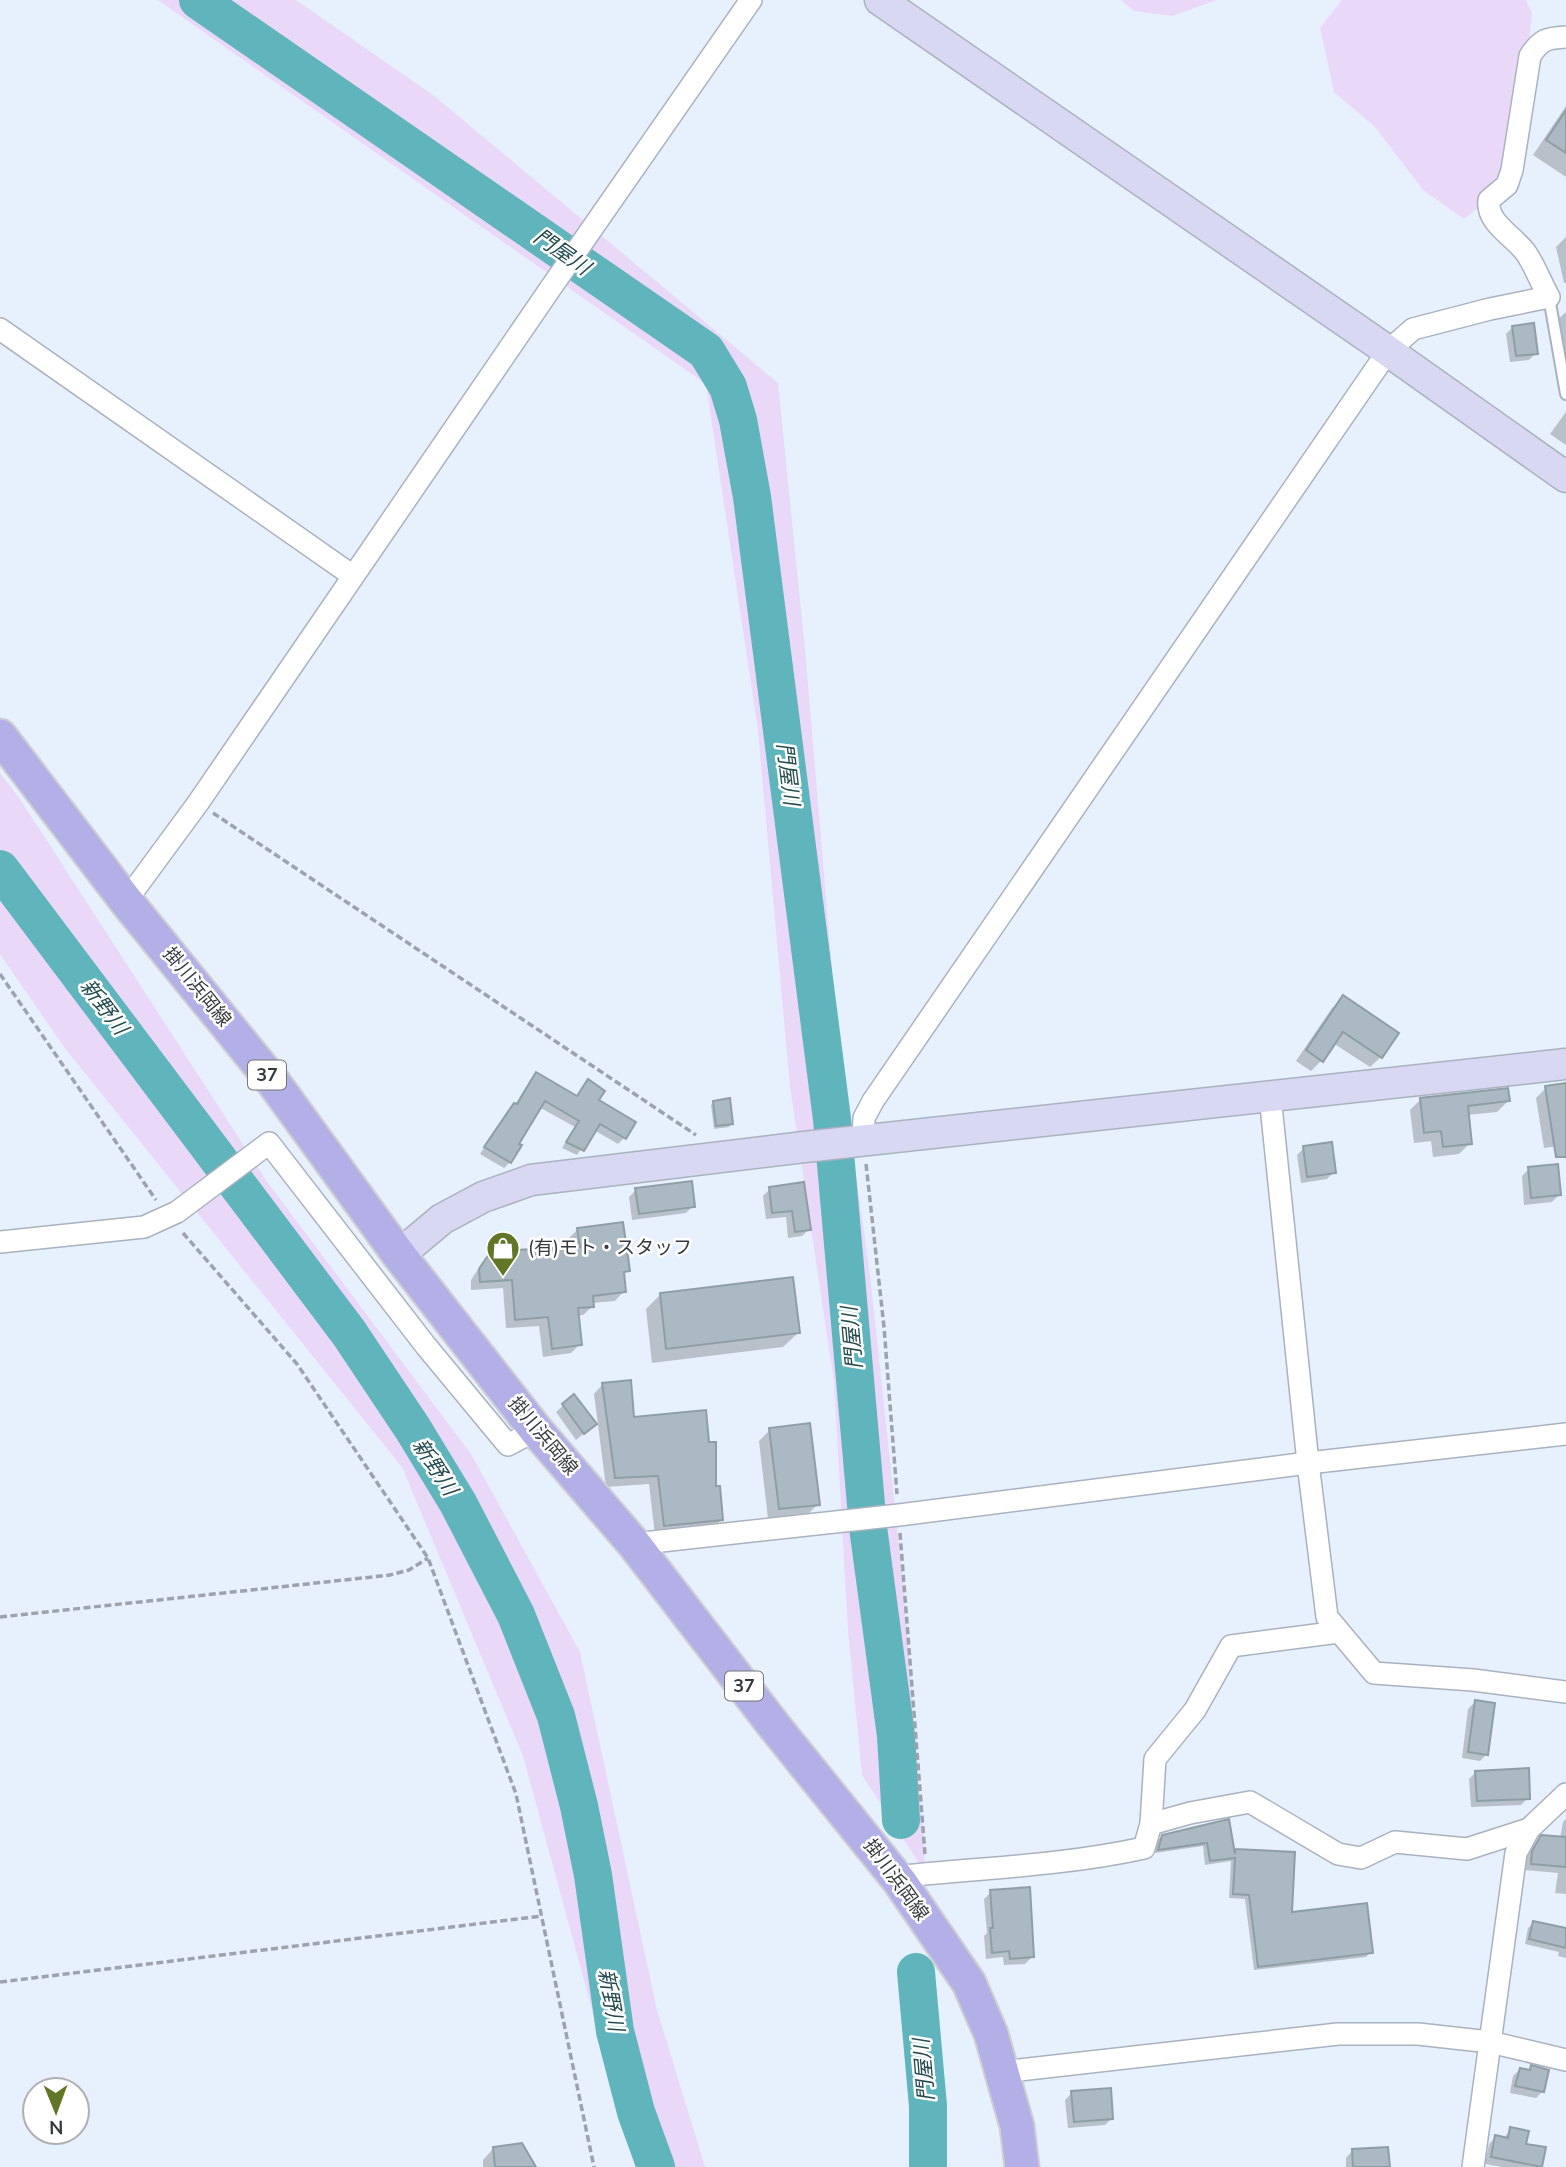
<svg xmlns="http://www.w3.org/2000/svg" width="1566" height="2167" font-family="'Nunito Sans','Noto Sans JP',sans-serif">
	<rect width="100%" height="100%" fill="#e7f0fd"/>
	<g fill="#ead8f9">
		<path d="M158 0H296L433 95 778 383 805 649 839 1052 870 1275 904 1591 926 1874 862 1775 848 1631 834 1382 790 1087 758 730 706 384Z"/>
		<path d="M1121 0H1217L1172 16 1134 11Z"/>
		<path d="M1342 0H1526L1532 13 1524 92 1496 193 1464 219 1423 190 1375 127 1334 92 1320 28Z"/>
		<path d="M0 773 20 799 268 1183 471 1454 580 1652 657 2010 705 2167H635L523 1756 402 1467 64 1047 0 954Z"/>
	</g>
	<g fill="#0003">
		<path d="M1566 106V177L1533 155Z"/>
		<path d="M1566 237V283H1564L1556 247Z"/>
		<path d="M1566 312V383L1554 323Z"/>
		<path d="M1513 327 1536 353 1529 360 1510 362 1506 334Z"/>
		<path d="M1566 412V445L1550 434Z"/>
		<path d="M1343 997 1381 1057 1370 1067 1333 1043 1322 1060 1311 1071 1296 1061 1332 1008Z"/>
		<path d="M536 1074 576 1097 588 1081 596 1100 634 1122 624 1138 618 1144 594 1130 577 1155 562 1148 575 1127 539 1107 517 1144 510 1162 504 1168 480 1154 508 1111 515 1105 530 1080Z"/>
		<path d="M1566 1085V1145L1544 1148 1536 1098 1546 1088Z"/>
		<path d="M1421 1099 1508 1101 1497 1112 1467 1115 1470 1143 1459 1154 1433 1157 1431 1141 1414 1143 1410 1110Z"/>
		<path d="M714 1102 732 1124 729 1127 714 1129 711 1105Z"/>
		<path d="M1304 1148 1334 1172 1327 1179 1301 1183 1297 1155Z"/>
		<path d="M1529 1169 1559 1195 1552 1202 1524 1205 1522 1176Z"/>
		<path d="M803 1184 809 1229 802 1236 788 1238 786 1217 766 1219 763 1196 770 1189Z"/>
		<path d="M636 1190 693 1206 686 1213 632 1220 629 1197Z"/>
		<path d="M578 1229 628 1270 622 1276 624 1291 615 1301 592 1303 593 1306 583 1315 577 1316 580 1344 571 1353 543 1357 539 1326 506 1328 503 1288 471 1290V1280L482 1263 491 1253 570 1249 569 1238Z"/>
		<path d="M660 1295 798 1333 783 1347 652 1363 646 1309Z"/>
		<path d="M603 1384 633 1419 714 1488 721 1520 712 1529 655 1535 649 1484 606 1487 594 1394Z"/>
		<path d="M574 1396 595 1424 576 1440 556 1412Z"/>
		<path d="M770 1430 818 1504 807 1515 768 1519 759 1441Z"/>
		<path d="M1475 1702 1487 1754 1480 1761 1462 1758 1468 1709Z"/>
		<path d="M1476 1772 1528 1798 1521 1805 1471 1807 1469 1779Z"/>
		<path d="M1566 1819V1894L1555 1893 1558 1873 1525 1870 1526 1859 1535 1844 1542 1837 1560 1839 1563 1822Z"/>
		<path d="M1228 1821 1233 1853 1236 1851 1290 1914 1371 1952 1366 1957 1254 1970 1245 1899 1229 1898 1231 1861 1205 1865 1203 1846 1155 1853 1157 1841 1162 1836Z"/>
		<path d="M991 1892 1032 1957 1025 1964 1004 1965 1003 1957 986 1959 984 1936 987 1933 984 1899Z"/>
		<path d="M1534 1923 1566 1930V1958L1558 1956 1559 1952 1525 1944 1528 1928Z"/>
		<path d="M1531 2067 1543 2091 1536 2098 1510 2093 1513 2076 1520 2069 1527 2071Z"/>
		<path d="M1072 2093 1112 2118 1105 2125 1068 2128 1065 2100Z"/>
		<path d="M1511 2129 1541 2166 1540 2167H1502L1485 2164 1489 2144 1496 2137 1503 2139Z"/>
		<path d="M493 2149 534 2167H483V2160Z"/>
		<path d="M1352 2151 1388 2167H1346V2158Z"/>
	</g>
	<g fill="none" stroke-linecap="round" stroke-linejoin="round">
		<g stroke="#60b5bc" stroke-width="38">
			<path d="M198 0 706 351 728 387 738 420 752 497 832 1119 868 1527 896 1736 901 1820"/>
			<path d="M0 869 349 1333 413 1429 458 1503 516 1615 556 1716 579 1806 593 1875 615 2031 636 2112 656 2167"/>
			<path d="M916 1972 928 2106V2167"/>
		</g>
	</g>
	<g fill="#abbac2" stroke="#8f9ea5" stroke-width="2">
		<path d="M1566 110V153L1546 140Z"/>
		<path d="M1534 323 1538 354 1516 356 1512 326Z"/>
		<path d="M1343 995 1399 1033 1382 1058 1343 1032 1323 1062 1306 1050Z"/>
		<path d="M536 1072 577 1096 588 1079 605 1091 599 1100 636 1122 626 1139 600 1124 584 1151 566 1142 579 1121 545 1101 519 1144 522 1145 511 1163 484 1147 514 1103 517 1104Z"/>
		<path d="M1566 1083V1157H1556L1545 1086Z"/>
		<path d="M1508 1088 1510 1101 1468 1106 1472 1144 1443 1147 1441 1131 1424 1133 1420 1098Z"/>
		<path d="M730 1098 733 1124 716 1126 713 1101Z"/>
		<path d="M1332 1142 1336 1173 1307 1177 1303 1146Z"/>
		<path d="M1558 1164 1561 1195 1531 1198 1528 1167Z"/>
		<path d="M692 1181 695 1207 639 1214 635 1188Z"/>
		<path d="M804 1182 811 1230 795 1232 792 1211 772 1213 769 1187Z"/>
		<path d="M623 1222 630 1271 624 1272 626 1292 593 1296 594 1307 578 1308 582 1345 552 1349 548 1317 515 1320 512 1280 480 1282 479 1269 491 1251 580 1247 577 1228Z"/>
		<path d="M793 1277 800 1333 666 1349 660 1293Z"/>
		<path d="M631 1380 634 1417 706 1410 709 1442H716V1486H720L723 1520 664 1526 658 1476 615 1478 602 1383Z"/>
		<path d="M574 1394 597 1424 584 1434 562 1404Z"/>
		<path d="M810 1423 820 1505 779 1509 769 1428Z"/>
		<path d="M1475 1700 1495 1703 1488 1755 1468 1752Z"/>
		<path d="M1529 1768 1530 1799 1477 1801 1475 1771Z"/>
		<path d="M1229 1819 1235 1854V1849L1295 1852 1292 1912 1367 1903 1373 1953 1258 1967 1249 1895 1233 1894 1235 1858 1210 1861 1207 1843 1158 1850 1162 1835Z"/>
		<path d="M1541 1835 1566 1837V1867L1531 1864 1532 1851Z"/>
		<path d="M1030 1887 1034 1957 1010 1959 1009 1951 992 1953 990 1928H993L990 1890Z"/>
		<path d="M1533 1921 1566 1928V1948L1529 1939Z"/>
		<path d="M1531 2065 1549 2070 1544 2092 1515 2086 1520 2068 1530 2070Z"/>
		<path d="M1111 2088 1113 2119 1074 2122 1071 2091Z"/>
		<path d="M1510 2127 1529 2131 1526 2144 1546 2147 1542 2167 1491 2157 1495 2135 1508 2138Z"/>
		<path d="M522 2143 536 2167H495L493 2147Z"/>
		<path d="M1388 2147 1390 2167H1353L1352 2149Z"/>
	</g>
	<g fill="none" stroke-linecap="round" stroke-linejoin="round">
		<defs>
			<path id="lane" d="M1549 297 1566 394"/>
			<g id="street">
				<path d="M0 329 353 576"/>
				<path d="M126 901 198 803 550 289 751 0"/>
				<path d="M1270 1096 1308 1463 1327 1617 1374 1673 1473 1680 1566 1692"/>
				<path d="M863 1141 864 1118 873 1101 1388 351 1413 329 1490 309 1549 297C1541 283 1535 266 1526 253 1514 236 1486 223 1489 200L1507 185 1512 170 1530 56C1541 39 1547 38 1566 37"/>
				<path d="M0 1242 144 1227 177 1212 269 1143 426 1346 508 1445 536 1430"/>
				<path d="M634 1544 899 1515 1308 1463 1566 1434"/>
				<path d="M1151 1824 1190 1813 1250 1802 1338 1854 1361 1858 1395 1842 1467 1849 1529 1829"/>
				<path d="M895 1877C978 1868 1062 1866 1144 1848L1151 1824 1155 1759 1195 1710 1231 1646 1339 1632"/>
				<path d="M1002 2072 1338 2034H1418L1490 2042 1566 2060"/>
				<path d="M1473 2167 1516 1853 1529 1829 1566 1794"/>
			</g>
			<g id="secondary">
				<path d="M880 0 1378 344 1566 477"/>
				<path d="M399 1255 442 1219 483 1197 531 1180 804 1147 1566 1064"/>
			</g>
			<path id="primary" d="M0 736 126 901 274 1083 399 1255 536 1430 634 1544 775 1727 900 1882 969 1983 991 2034 1017 2126 1022 2167"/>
		</defs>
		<use href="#lane" stroke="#a9b2bf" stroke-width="14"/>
		<use href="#street" stroke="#a9b2bf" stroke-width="24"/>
		<use href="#secondary" stroke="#a9b2bf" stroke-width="33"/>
		<use href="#primary" stroke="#cfcfd1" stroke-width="37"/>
		<g stroke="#9ca3ad" stroke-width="3.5" stroke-dasharray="7 3.5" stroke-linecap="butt">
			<path d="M213 813 696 1135"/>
			<path d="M0 974 156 1200"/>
			<path d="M866 1164 884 1327 897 1494"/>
			<path d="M183 1233 297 1364 428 1558 516 1794 594 2167"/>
			<path d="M900 1533 925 1854"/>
			<path d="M0 1617 390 1575 409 1570 428 1558"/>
			<path d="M0 1982 542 1916"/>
		</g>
		<use href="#lane" stroke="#fff" stroke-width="10"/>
		<use href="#street" stroke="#fff" stroke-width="21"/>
		<use href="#secondary" stroke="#d9d8f3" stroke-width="30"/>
		<use href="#primary" stroke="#b2b0e6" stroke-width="33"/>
	</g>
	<defs>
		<symbol id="shop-pin" viewBox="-11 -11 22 30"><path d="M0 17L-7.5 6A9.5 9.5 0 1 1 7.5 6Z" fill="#617627" stroke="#fff"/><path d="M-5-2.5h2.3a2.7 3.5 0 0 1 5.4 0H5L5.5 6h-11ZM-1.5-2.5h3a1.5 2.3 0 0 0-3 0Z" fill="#fff"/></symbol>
	</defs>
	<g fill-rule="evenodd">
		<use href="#shop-pin" x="484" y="1229" width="38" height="52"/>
	</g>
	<g text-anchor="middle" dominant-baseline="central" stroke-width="5" stroke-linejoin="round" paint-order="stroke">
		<g fill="#fff" stroke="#727478" stroke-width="2">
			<rect x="248" y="1060.5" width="38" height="29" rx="5"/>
			<rect x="725" y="1671.5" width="38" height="29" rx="5"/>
		</g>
		<g font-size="18" font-weight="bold" fill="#35393e">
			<text x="267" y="1075">37</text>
			<text x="744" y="1686">37</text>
		</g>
		<g font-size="19" fill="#35393e" stroke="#fff">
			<text transform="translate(197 987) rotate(51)">掛川浜岡線</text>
			<text transform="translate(543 1436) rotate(50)">掛川浜岡線</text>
			<text transform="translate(896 1880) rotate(54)">掛川浜岡線</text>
		</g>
		<g font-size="19" fill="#35393e" stroke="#fff" text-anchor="start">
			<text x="528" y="1248">(有)モト・スタッフ</text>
		</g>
		<g font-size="21" font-style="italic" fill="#244c4f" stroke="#fff">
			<text transform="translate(562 252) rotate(35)">門屋川</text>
			<text transform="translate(788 774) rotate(83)">門屋川</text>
			<text transform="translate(104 1007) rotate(53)">新野川</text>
			<text transform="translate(852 1338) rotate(-95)">門屋川</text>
			<text transform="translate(435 1467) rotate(57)">新野川</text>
			<text transform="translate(611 2000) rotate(80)">新野川</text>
			<text transform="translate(924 2070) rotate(-95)">門屋川</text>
		</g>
	</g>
	<g transform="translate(56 2111) rotate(179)"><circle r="33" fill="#ffffff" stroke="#aeb0b2" stroke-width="2"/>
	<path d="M0-5L12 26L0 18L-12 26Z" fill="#617627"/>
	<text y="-10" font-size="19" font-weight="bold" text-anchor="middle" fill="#35393e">N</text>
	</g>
</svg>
